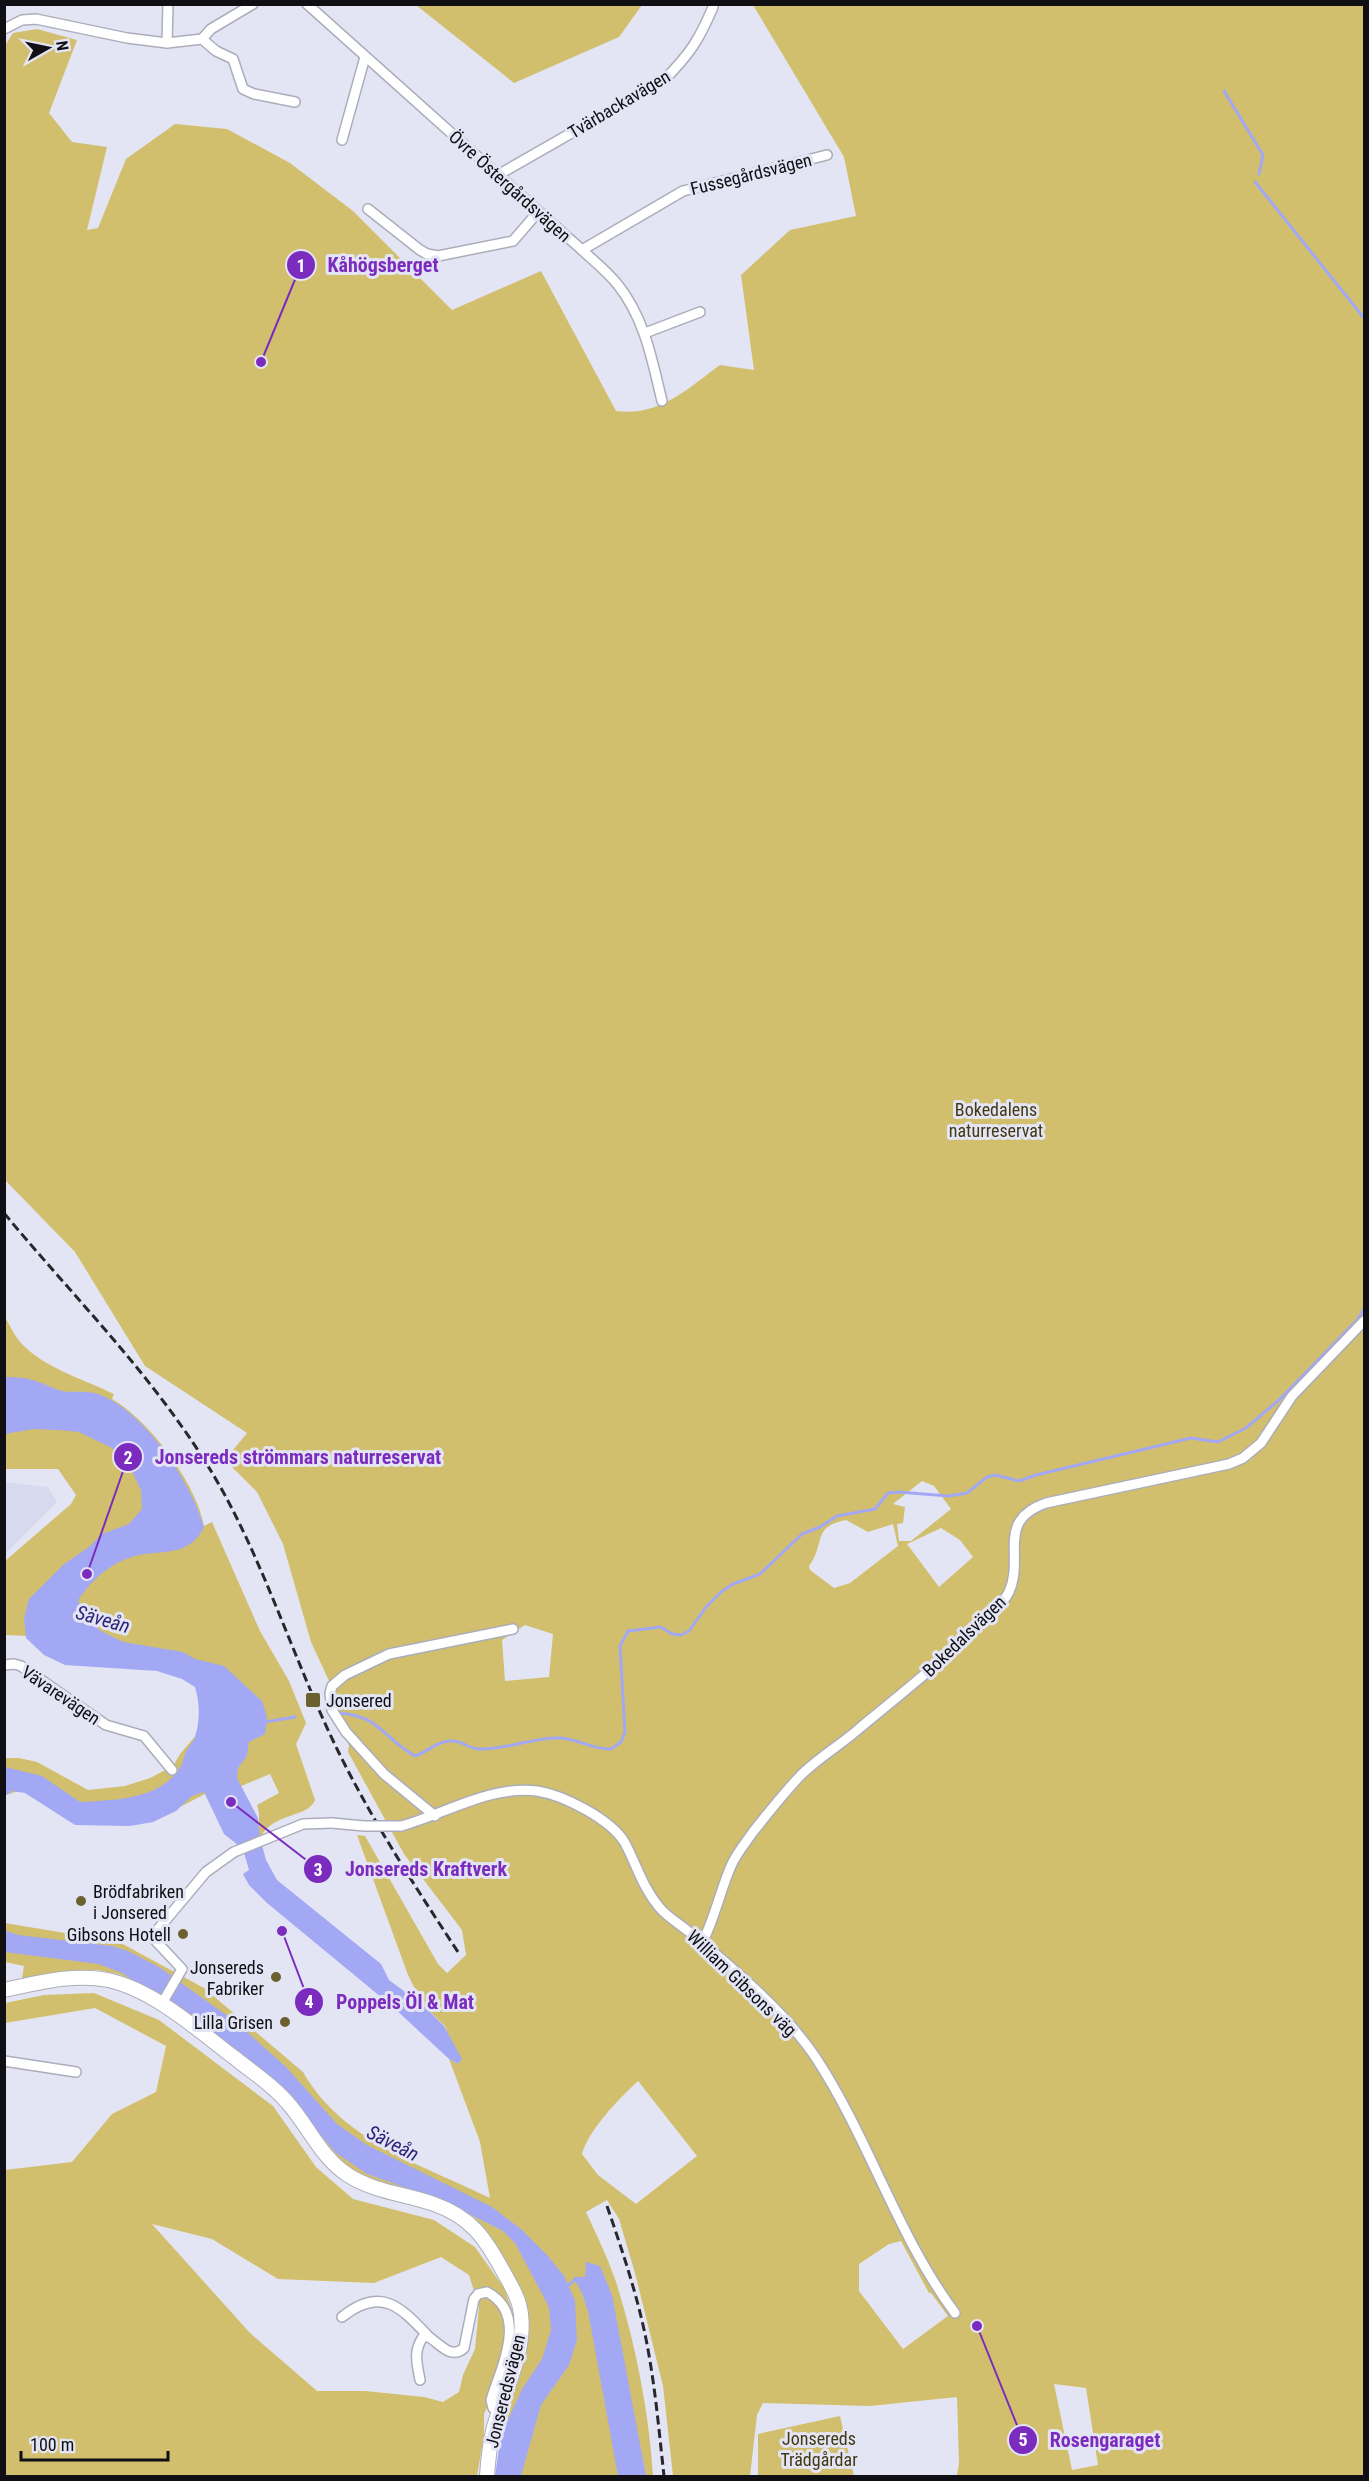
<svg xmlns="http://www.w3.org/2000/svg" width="1369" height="2481" font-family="'Roboto Condensed',sans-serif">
	<rect width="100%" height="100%" fill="#e4e5f4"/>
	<path fill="#d7d9ef" d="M5 1482 48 1487 57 1502 5 1554Z"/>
	<g fill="#d1bf6d" fill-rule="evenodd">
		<path d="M416 5H642L619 37 514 83Z"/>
		<path d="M753 5H1364V2476H957L959 2463 957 2397 870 2406 763 2403 757 2415 750 2476H673L663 2386 635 2273 619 2219 607 2200 586 2212C597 2236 609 2260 617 2285 636 2346 649 2412 653 2476H497L503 2431 501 2435 526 2348 516 2290 487 2231 474 2217 458 2208 363 2177 337 2160 310 2124 151 1988 118 1974 97 1970 66 1971 22 1978 24 1966 5 1962V1923L119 1942 204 1988 303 2072C343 2142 423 2165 490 2198L480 2142 449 2059 458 2064 445 2026 423 2005 408 1975 357 1835 365 1836 438 1964 447 1973 466 1955 462 1930 404 1854 348 1752 349 1746 337 1706 336 1696 311 1642 283 1544 257 1492 225 1460 247 1433 145 1366 75 1252 5 1180 4 47 13 33 37 29 77 40 49 113 72 142 107 147 87 230 98 228 126 159 175 124 227 129 290 163 353 211 452 310 541 271 616 411C659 417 687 389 720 365L754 370 741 275 790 230 856 216 844 157ZM922 1481 934 1486 951 1509 911 1541H899L897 1524 903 1523 905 1507 893 1504ZM846 1520 868 1532 893 1524 898 1546 850 1583 834 1588 810 1570 809 1566C826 1543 811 1527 846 1520ZM941 1528 960 1540 973 1557 939 1587 907 1544ZM525 1625 553 1634 549 1677 505 1681 502 1640ZM638 2081 697 2156 636 2204 598 2175 582 2154C589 2129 619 2099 638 2081ZM901 2241 929 2293H931L948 2316 903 2349 859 2291V2264L889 2244ZM1054 2384 1086 2388 1098 2465 1072 2470Z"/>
		<path d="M4 1315C10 1326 16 1339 25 1347 48 1369 85 1380 114 1394L112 1399C149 1420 197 1484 204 1526L212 1522 260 1631 289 1681 306 1723 296 1744 315 1800C308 1818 275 1812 261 1836L259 1837V1813L257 1805 279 1793 270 1774 239 1787H218L182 1806 139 1822 22 1790 5 1795V1758H19L37 1762 88 1790 125 1786 150 1778 173 1766 180 1754 197 1734 207 1705 194 1673 30 1636 5 1635V1561L71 1504 76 1495 58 1469H5Z"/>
		<path d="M94 1993 159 2020 273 2106 316 2167 353 2199 434 2220 475 2247 504 2288 513 2313 516 2336 506 2367 484 2414V2435L477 2476H5V2170L72 2162 112 2114 156 2092 166 2046 95 2008 5 2023V2003L44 1995ZM152 2224 212 2239 278 2279 374 2283 441 2257 469 2275 479 2307 475 2349 463 2375 459 2392 443 2402 424 2397 365 2391H317L250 2333Z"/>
		<path d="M840 2416 854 2476H758V2434Z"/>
	</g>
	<g fill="#a3a8f4">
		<path d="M4 1377C13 1377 23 1377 32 1380 42 1382 51 1388 62 1391 73 1393 87 1390 98 1394 143 1409 192 1483 204 1527 189 1558 162 1549 135 1556 110 1563 91 1580 78 1601L99 1630 123 1642 183 1652 195 1659 224 1666 262 1701 267 1717 265 1734 249 1742 247 1756 238 1768 237 1778 258 1818 260 1838 266 1860 277 1880 381 1964 389 1980 423 2005 444 2026 462 2059 458 2064 449 2059 393 2007 267 1903 249 1885 243 1874 249 1870 243 1849 224 1834 204 1792 192 1796 176 1811 153 1822 130 1826 75 1825 25 1793 12 1791 5 1796V1767L42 1776 80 1802C115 1800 161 1800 181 1766 183 1762 184 1757 185 1753 188 1747 193 1743 195 1737 200 1720 200 1704 195 1687L182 1679 157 1671 65 1665 44 1655 26 1638 24 1618 29 1599 64 1564 89 1547 102 1534 129 1524 142 1509 141 1490 132 1471 112 1448 79 1432 59 1430 33 1429 5 1434Z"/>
		<path d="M4 1930 18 1935 112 1946 128 1951 159 1967 236 2022 286 2067 337 2124 367 2145 492 2207 521 2229 548 2256 564 2276 575 2300 577 2340 569 2365 541 2405 521 2476H495L501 2435 522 2389 542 2359 551 2330 549 2307 515 2243 503 2231 441 2200 367 2174 336 2153 291 2100 173 2006 122 1973 98 1964 5 1952Z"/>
		<path d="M586 2262 600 2266 612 2295 646 2476H618L588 2311 582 2293 573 2277H585Z"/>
	</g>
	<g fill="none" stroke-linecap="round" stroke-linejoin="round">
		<g stroke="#a3a8f4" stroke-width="3">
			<path d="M1224 91 1263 155 1259 174"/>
			<path d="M1255 182 1364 318"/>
			<path d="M341 1713C381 1717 384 1739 415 1756 428 1752 438 1740 453 1741 462 1741 470 1749 479 1749 505 1750 531 1738 557 1738 576 1737 591 1750 611 1749L621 1742 625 1732 620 1646 628 1631 661 1627 672 1634 681 1635 689 1631 706 1607 721 1592 733 1584 760 1574 802 1534 820 1527 837 1516 875 1509 888 1493 898 1492 949 1496 967 1493 987 1477 995 1475 1019 1481 1036 1475 1191 1438 1218 1442 1246 1428 1280 1399 1357 1320 1364 1309"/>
			<path d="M265 1722 295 1717"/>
			<path d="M567 2286 575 2280"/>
		</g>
		<defs>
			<g id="street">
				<path d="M307 4 582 250C594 261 608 272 618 285 645 319 652 360 662 401"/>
				<path d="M4 29 22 20 36 19 127 38 167 43 202 39 216 51 233 59 243 89 254 94 295 102"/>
				<path d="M202 39 211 29 253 4"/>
				<path d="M167 43 168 4"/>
				<path d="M342 140 365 57"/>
				<path d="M498 175 664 80C690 54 699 40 713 7"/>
				<path d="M368 209 420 250 427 254 438 256 513 241 538 212"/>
				<path d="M582 250 683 191 827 155"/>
				<path d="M645 333 700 312"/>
				<path d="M4 1665 14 1664 21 1666 106 1725 144 1736 172 1770"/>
				<path d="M435 1816 384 1774 346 1732 332 1710 330 1693 332 1686 345 1675 389 1654 513 1629"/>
				<path d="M401 1826C445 1814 490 1785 537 1791 563 1795 611 1819 625 1843 637 1866 642 1886 659 1907 668 1918 683 1926 694 1936 735 1970 786 2013 816 2058 869 2139 897 2235 955 2313"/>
				<path d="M702 1943C715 1918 720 1891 731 1866 736 1854 746 1842 753 1832 768 1813 784 1793 800 1776 818 1758 842 1744 861 1727 906 1690 951 1654 992 1613 998 1607 1005 1600 1009 1592 1025 1556 995 1521 1046 1503L1229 1464 1243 1458 1261 1443 1292 1396 1364 1321"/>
				<path d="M161 2005 182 1969 153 1938 154 1934 206 1872 234 1852 303 1824 332 1823"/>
				<path d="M4 2061 76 2072"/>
				<path d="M342 2317C381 2286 400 2306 429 2337"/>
				<path d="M420 2380C417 2364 413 2351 423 2337H429C440 2344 451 2360 464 2348L474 2299 478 2294 487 2292C529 2314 501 2367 491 2400L493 2408 499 2412"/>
			</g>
			<path id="secondary" d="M4 1990C38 1983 73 1973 108 1980 154 1990 199 2031 235 2058 252 2072 273 2085 287 2102 308 2125 321 2158 348 2175 374 2192 406 2194 434 2204 471 2217 485 2238 503 2271 509 2282 516 2293 519 2304 530 2344 505 2389 494 2427 490 2443 488 2460 487 2476"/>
		</defs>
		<use href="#street" stroke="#acadbb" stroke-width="12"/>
		<use href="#secondary" stroke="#acadbb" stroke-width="16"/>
		<use href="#street" stroke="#fff" stroke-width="9"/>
		<use href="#secondary" stroke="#fff" stroke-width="14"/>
		<g stroke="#27272d" stroke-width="3" stroke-dasharray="9 4.5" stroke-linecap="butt">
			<path d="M4 1213C81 1306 169 1391 227 1499 271 1582 299 1673 341 1757 375 1825 416 1888 458 1952"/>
			<path d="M607 2206C622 2250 637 2294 646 2339 655 2384 659 2431 664 2476"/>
		</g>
		<defs>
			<path id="street-bridge" d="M332 1823 364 1826H401"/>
		</defs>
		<use href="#street-bridge" stroke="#acadbb" stroke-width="12" stroke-linecap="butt"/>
		<use href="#street-bridge" stroke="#fff" stroke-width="9"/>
	</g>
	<g fill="#6c612e" stroke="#e4e5f4" stroke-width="2">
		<rect x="305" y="1692" width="16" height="16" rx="3"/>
		<circle cx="81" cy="1901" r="6"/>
		<circle cx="183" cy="1934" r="6"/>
		<circle cx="276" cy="1977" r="6"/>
		<circle cx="285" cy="2022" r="6"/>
	</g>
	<g text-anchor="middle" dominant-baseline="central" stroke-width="6" stroke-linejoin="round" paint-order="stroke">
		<g font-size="18" fill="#0f0f14" stroke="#e4e5f4">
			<text transform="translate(619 104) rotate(-31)">Tvärbackavägen</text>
			<text transform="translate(751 174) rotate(-14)">Fussegårdsvägen</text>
			<text transform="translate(510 186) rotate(42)">Övre Östergårdsvägen</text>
			<text transform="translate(964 1636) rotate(-44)">Bokedalsvägen</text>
			<text transform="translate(61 1695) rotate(34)">Vävarevägen</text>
			<text transform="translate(742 1983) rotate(44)">William Gibsons väg</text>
			<text transform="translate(505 2391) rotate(-76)">Jonseredsvägen</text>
		</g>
		<g font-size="18" fill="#413913" stroke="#e4e5f4">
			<text x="996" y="1109">Bokedalens<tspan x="996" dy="21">naturreservat</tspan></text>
			<text x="819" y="2438">Jonsereds<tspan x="819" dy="21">Trädgårdar</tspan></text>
		</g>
		<g font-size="18" fill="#0f0f14" stroke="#e4e5f4" text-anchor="end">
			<text x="326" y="1700" text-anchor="start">Jonsered</text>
			<text x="93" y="1891" text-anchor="start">Brödfabriken<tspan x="93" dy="21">i Jonsered</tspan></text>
			<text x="171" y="1934">Gibsons Hotell</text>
			<text x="264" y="1967">Jonsereds<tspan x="264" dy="21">Fabriker</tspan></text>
			<text x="273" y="2022">Lilla Grisen</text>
		</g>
		<g font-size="20" font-style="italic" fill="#2e247a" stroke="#e4e5f4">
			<text transform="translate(103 1619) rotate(16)">Säveån</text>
			<text transform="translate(393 2143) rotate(27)">Säveån</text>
		</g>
	</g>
	<path fill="none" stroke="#7b2cbf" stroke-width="2" d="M261 362L301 265M87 1574L128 1457M231 1802L318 1869M282 1931L309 2002M977 2326L1023 2440"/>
	<g fill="#7b2cbf" stroke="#e4e5f4" stroke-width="2">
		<circle cx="261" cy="362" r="6"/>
		<circle cx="87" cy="1574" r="6"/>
		<circle cx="231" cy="1802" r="6"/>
		<circle cx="282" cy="1931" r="6"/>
		<circle cx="977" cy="2326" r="6"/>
		<circle cx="301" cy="265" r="15"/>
		<circle cx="128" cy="1457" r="15"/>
		<circle cx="318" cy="1869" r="15"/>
		<circle cx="309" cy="2002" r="15"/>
		<circle cx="1023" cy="2440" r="15"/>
	</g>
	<g font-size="18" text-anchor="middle" font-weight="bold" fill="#fff">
		<text x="301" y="272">1</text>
		<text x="128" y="1464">2</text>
		<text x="318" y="1876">3</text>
		<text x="309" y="2008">4</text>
		<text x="1023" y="2446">5</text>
	</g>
	<g font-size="20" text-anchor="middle" font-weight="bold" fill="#7b2cbf" stroke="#e4e5f4" stroke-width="6" stroke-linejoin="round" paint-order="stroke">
		<text x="383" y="272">Kåhögsberget</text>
		<text x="298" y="1464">Jonsereds strömmars naturreservat</text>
		<text x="426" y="1876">Jonsereds Kraftverk</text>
		<text x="405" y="2009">Poppels Öl &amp; Mat</text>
		<text x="1105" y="2447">Rosengaraget</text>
	</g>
	<rect width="1369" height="2481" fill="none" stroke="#0f0f14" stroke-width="12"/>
	<g transform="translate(48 48) rotate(81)" stroke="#e4e5f4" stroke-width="4.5" paint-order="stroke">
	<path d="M0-4.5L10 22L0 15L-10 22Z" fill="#0f0f14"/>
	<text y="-9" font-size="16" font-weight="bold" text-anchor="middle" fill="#0f0f14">N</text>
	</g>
	<path d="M21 2451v9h147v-9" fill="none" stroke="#0f0f14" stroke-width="3"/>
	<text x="30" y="2451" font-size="18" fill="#0f0f14" stroke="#e4e5f4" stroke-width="4.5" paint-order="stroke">100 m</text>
</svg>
